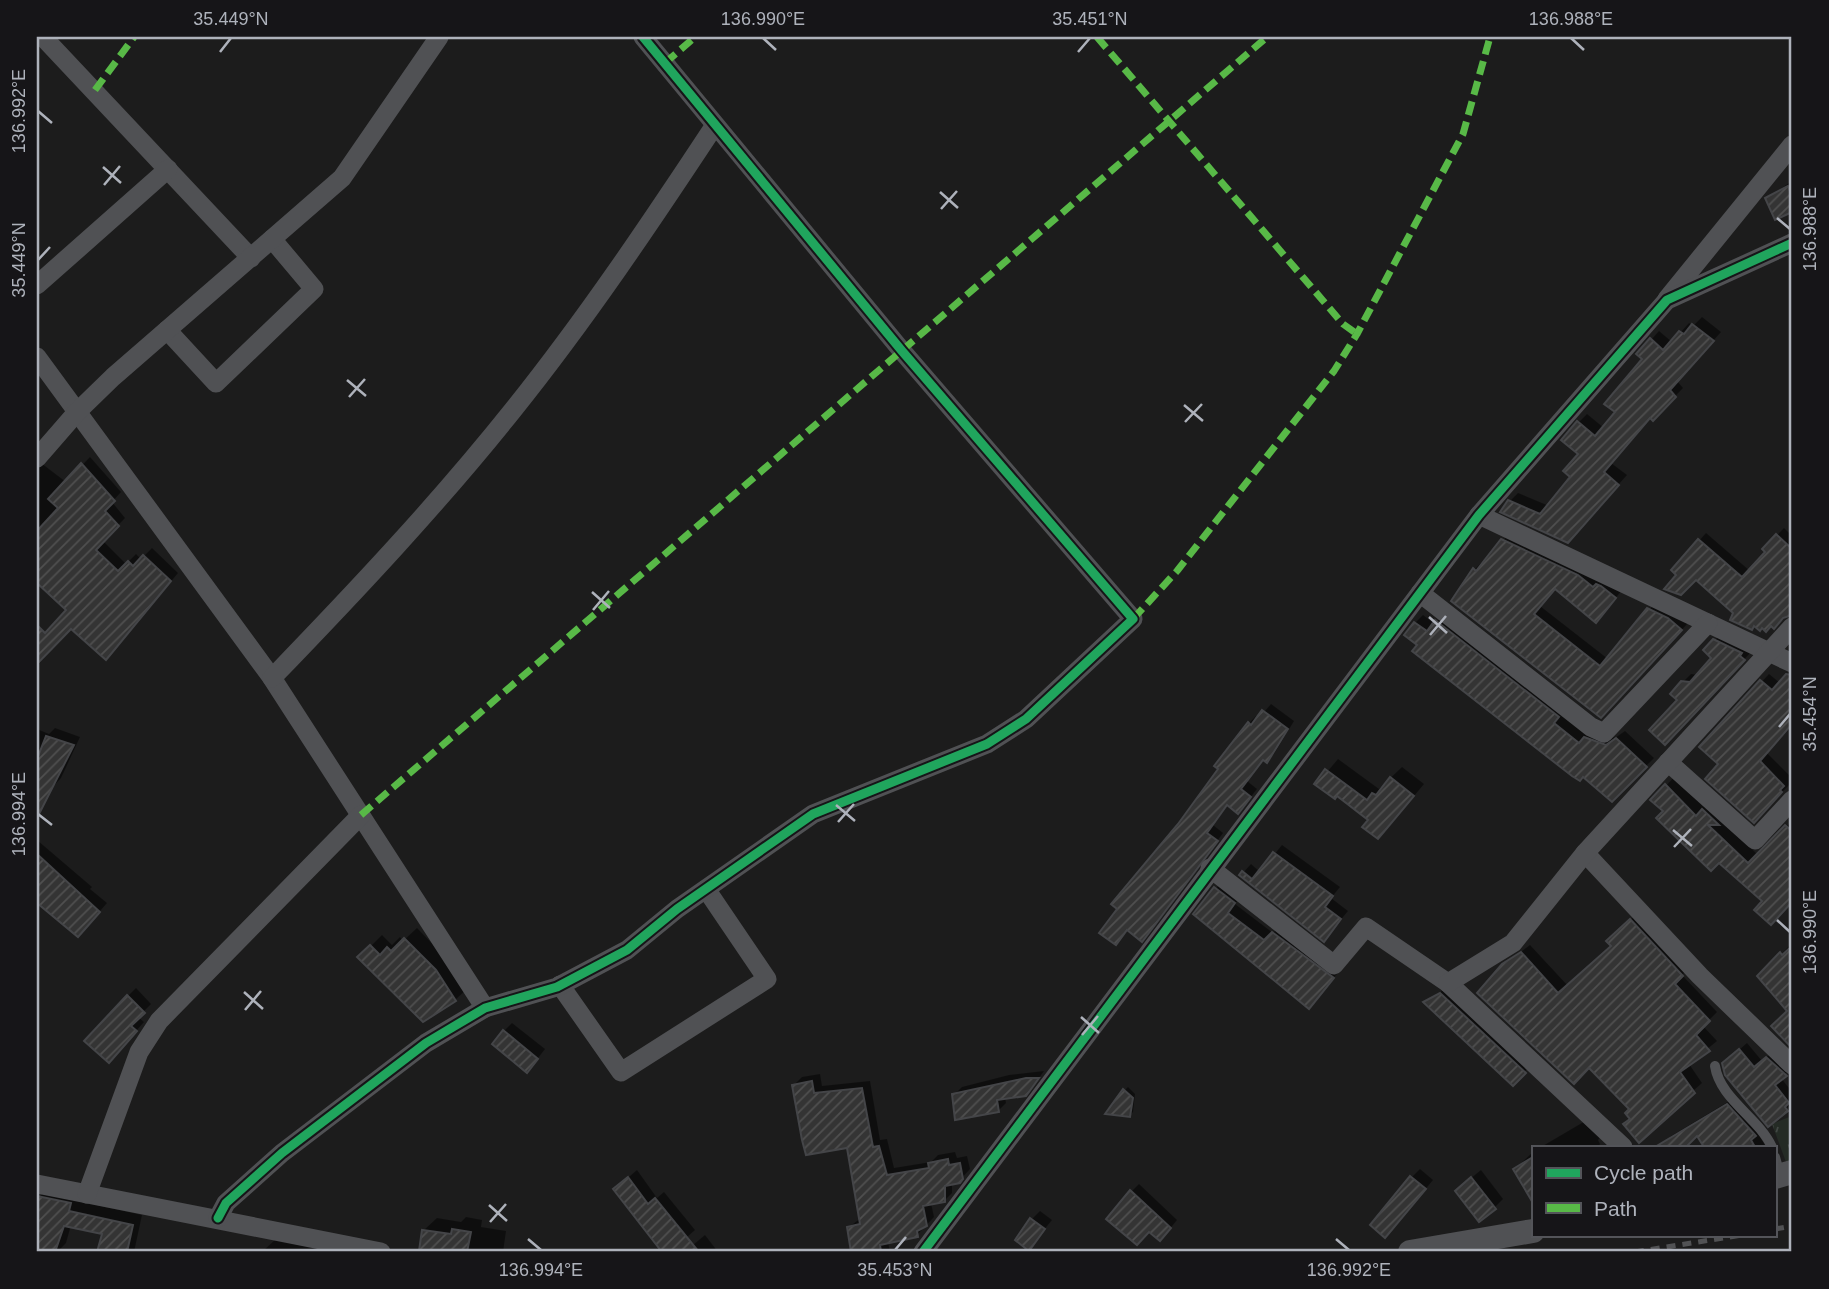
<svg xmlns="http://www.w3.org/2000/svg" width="1829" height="1289" font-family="Arial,sans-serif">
	<defs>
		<pattern id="grass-tufts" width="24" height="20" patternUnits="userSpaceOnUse" patternTransform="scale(1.75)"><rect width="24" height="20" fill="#242b25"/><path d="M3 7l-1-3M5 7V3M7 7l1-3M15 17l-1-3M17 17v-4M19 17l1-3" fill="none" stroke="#414743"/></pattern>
		<pattern id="building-hatch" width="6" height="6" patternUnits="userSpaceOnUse" patternTransform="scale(1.75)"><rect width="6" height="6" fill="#343434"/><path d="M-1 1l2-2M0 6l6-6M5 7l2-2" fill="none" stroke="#4f4f4f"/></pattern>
	</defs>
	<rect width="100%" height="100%" fill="#1c1c1c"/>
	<path fill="url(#grass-tufts)" d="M1792 1116V1161L1786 1162 1772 1124Z"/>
	<g fill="#0007">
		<path d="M1792 181V210L1776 217 1767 198Z"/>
		<path d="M1702 317 1721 332 1677 381 1683 388 1653 419 1651 417 1611 463 1627 475 1576 532 1509 502 1518 493 1549 506 1572 477 1581 454 1578 423 1587 414 1604 428 1618 412 1651 340 1659 331 1672 342 1689 323 1693 326Z"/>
		<path d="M90 457 121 492 112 502 125 518 103 541 126 564 136 554 141 559 152 548 178 573 114 650 72 627 37 666V640L69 610 37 581V460L66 482Z"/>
		<path d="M1784 528 1792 536V614L1783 617 1735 613 1696 577 1679 575 1673 570 1706 533 1750 571 1768 552 1764 549Z"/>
		<path d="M1510 532 1623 589 1603 613 1555 587 1540 606 1608 659 1657 601 1689 622 1609 708 1474 570 1482 562 1484 564Z"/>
		<path d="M1444 614 1587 736 1593 730 1615 738 1625 731 1654 758 1612 800 1419 644 1415 623 1423 615 1435 624Z"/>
		<path d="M1722 633 1751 652 1665 743 1683 682 1691 674 1698 675 1713 658 1705 650Z"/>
		<path d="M1792 670V727L1790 725 1766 752 1792 778V782L1754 820 1721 764 1702 746 1769 674 1780 683Z"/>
		<path d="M1271 704 1294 721 1274 754 1267 761 1264 759 1247 781 1257 789 1245 804H1228L1213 825 1223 833 1149 932 1128 929 1123 936 1180 825 1249 723 1256 716 1259 718Z"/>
		<path d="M55 728 80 737 61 778 37 804V763L40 756 37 754V729L49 734Z"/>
		<path d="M1338 759 1379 789 1402 767 1424 784 1389 826 1317 784Z"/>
		<path d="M1675 776 1758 855 1792 821V905L1765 901 1653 800Z"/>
		<path d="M37 840 92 887 90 889 107 903 86 927 37 902Z"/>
		<path d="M1282 845 1340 887 1331 898 1348 911 1324 940 1241 875 1251 864 1260 872Z"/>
		<path d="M1223 880 1242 894 1235 904 1273 933 1281 925 1341 969 1309 1007 1195 914Z"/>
		<path d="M1639 912 1690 967 1682 975 1717 1012 1703 1026 1717 1041 1689 1064 1702 1083 1693 1091 1631 1119V1109L1504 965 1530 945 1568 986 1613 946 1608 941Z"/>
		<path d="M417 928 447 959 467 989 455 1000 360 957 382 935 392 945 400 937 403 941Z"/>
		<path d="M1792 943V1036L1786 1040 1789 1011 1760 976Z"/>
		<path d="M1449 986 1532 1064 1513 1084 1426 1002Z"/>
		<path d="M136 988 151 1004 138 1017 144 1022 117 1052 128 996Z"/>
		<path d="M512 1023 545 1049 535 1062 504 1031Z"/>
		<path d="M1747 1043 1762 1061 1774 1051 1792 1068 1781 1078 1792 1092V1104L1768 1124 1732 1083 1724 1063Z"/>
		<path d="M1044 1071 1033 1086 1005 1097 1006 1103 998 1111 954 1095 962 1087 1009 1075Z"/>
		<path d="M820 1074 822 1086 870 1081 880 1140 887 1139 894 1168 931 1162 938 1155 955 1152 957 1158 967 1156 970 1169 959 1181 952 1182V1193L944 1201 931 1203 934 1217 917 1235 888 1242 890 1252H853L849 1227 861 1218 849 1146 794 1085 802 1077Z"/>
		<path d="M1128 1087 1135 1094 1133 1112 1130 1115 1124 1091Z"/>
		<path d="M1736 1097 1766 1147H1715L1712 1140 1698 1133 1683 1147H1667L1663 1144 1671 1136Z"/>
		<path d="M1587 1120 1603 1134 1598 1140 1600 1144 1598 1147H1541Z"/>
		<path d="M1533 1152V1190L1529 1193 1515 1169Z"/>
		<path d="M1420 1169 1433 1180 1393 1228 1411 1178Z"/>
		<path d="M637 1170 657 1198 664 1192 695 1230 670 1252H664L615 1189Z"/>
		<path d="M1481 1170 1503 1199 1495 1207 1465 1183Z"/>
		<path d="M1139 1184 1177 1220 1168 1231 1131 1192Z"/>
		<path d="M48 1187 78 1201 142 1215 134 1252H99L104 1232 71 1225 66 1243 57 1252 37 1249V1200Z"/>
		<path d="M1040 1211 1052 1220 1029 1248 1031 1220Z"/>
		<path d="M466 1217 482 1220 481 1227 506 1231 503 1252H421L424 1230 437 1218 461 1222Z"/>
		<path d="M705 1235 718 1252H685L693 1245Z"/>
		<path d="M278 1237 377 1252H262Z"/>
	</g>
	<g fill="url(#building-hatch)" stroke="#444548" stroke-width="2">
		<path d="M1788 186 1792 197V212L1775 220 1765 198Z"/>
		<path d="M1692 324 1714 341 1670 390 1676 397 1653 421 1650 418 1604 472 1619 485 1568 543 1500 512 1508 500 1540 514 1570 477 1563 471 1578 454 1561 440 1577 421 1595 436 1615 412 1604 404 1642 359 1636 354 1650 338 1663 350 1679 331 1684 334Z"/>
		<path d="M81 463 115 501 105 511 119 526 96 550 118 571 128 561 133 566 143 555 171 581 106 660 71 629 37 664V625L45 633 66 610 37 583V531L58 508 48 499Z"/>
		<path d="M1776 534 1792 549V615L1783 618 1774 629 1771 626 1766 632 1762 628 1760 631 1754 626 1752 630 1730 620 1733 613 1696 580 1681 595 1664 589 1676 575 1671 570 1698 539 1742 577 1765 552 1762 549Z"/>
		<path d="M1501 539 1578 575 1593 587 1596 584 1601 586 1616 598 1596 623 1555 589 1534 614 1600 666 1647 608 1668 618 1682 630 1601 718 1451 601 1473 568 1476 571Z"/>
		<path d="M1435 620 1559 717 1554 723 1579 743 1584 737 1606 745 1616 738 1647 767 1612 802 1583 777 1580 781 1572 776 1412 651 1417 645 1404 635 1414 622 1427 631Z"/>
		<path d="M1713 639 1742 653 1740 656 1745 660 1665 745 1649 730 1677 700 1670 694 1681 681 1690 682 1711 658 1703 650Z"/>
		<path d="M1786 674 1792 675V724L1760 761 1784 786 1780 790 1782 792 1754 823 1705 779 1718 764 1699 747 1760 680 1772 690Z"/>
		<path d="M1262 710 1288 729 1267 763 1263 760 1241 789 1251 797 1238 814 1227 805 1207 833 1218 841 1142 942 1127 930 1116 945 1099 933 1117 909 1111 904 1178 824 1218 769 1214 766 1248 722 1251 725Z"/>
		<path d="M46 736 74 745 37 818V759Z"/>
		<path d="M1325 769 1367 800 1372 793 1376 795 1390 777 1414 796 1378 839 1362 827 1368 820 1337 796 1335 799 1314 784Z"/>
		<path d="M1665 784 1696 816 1702 809 1719 825H1708L1748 863 1785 825 1792 831V902L1771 925 1754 910 1762 901 1719 863 1711 871 1656 818 1663 811 1650 800Z"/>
		<path d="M1273 852 1333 896 1325 907 1341 919 1324 942 1239 875 1242 871 1252 879Z"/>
		<path d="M37 854 100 912 78 937 37 903Z"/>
		<path d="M1214 887 1235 903 1228 913 1264 940 1272 932 1334 978 1309 1009 1193 914Z"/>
		<path d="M1630 919 1683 976 1675 984 1710 1021 1696 1035 1710 1051 1680 1072 1695 1093 1639 1143 1623 1124 1630 1119 1625 1113 1629 1109 1589 1068 1574 1084 1477 993 1502 964 1521 952 1558 993 1611 946 1606 941Z"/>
		<path d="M404 938 436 970 456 1001 423 1022 357 957 370 945 380 955 387 947 391 951Z"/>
		<path d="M1792 946V1048L1771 1026 1787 1011 1757 976 1780 952 1782 955Z"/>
		<path d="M1440 993 1526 1073 1513 1086 1423 1002Z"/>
		<path d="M127 995 145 1013 131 1026 137 1031 109 1063 84 1041Z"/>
		<path d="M503 1030 538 1059 527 1073 492 1044Z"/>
		<path d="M1739 1049 1754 1067 1766 1057 1787 1076 1775 1085 1789 1103 1785 1107 1788 1111 1768 1127 1725 1075 1722 1063Z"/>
		<path d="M1026 1078H1039L1026 1096 997 1100 999 1112 955 1120 952 1094Z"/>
		<path d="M812 1081 814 1093 862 1088 873 1147 879 1146 887 1175 929 1168 928 1163 948 1159 949 1165 960 1163 963 1179 960 1183 945 1186V1202L923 1206 927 1226 917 1231 918 1237 880 1245 881 1252H851L847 1227 860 1224 847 1148 806 1155 802 1140 792 1085Z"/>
		<path d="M1123 1089 1133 1098 1130 1117 1105 1114Z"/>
		<path d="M1727 1104 1756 1136 1751 1140 1755 1147H1704L1697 1136 1686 1147H1655Z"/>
		<path d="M1533 1157V1203L1513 1169Z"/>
		<path d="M1410 1176 1426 1189 1385 1238 1370 1225Z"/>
		<path d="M628 1177 648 1204 655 1198 699 1252H662L613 1189Z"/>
		<path d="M1471 1177 1496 1209 1479 1222 1455 1191Z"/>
		<path d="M1130 1190 1171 1228 1160 1241 1149 1232 1137 1245 1106 1219Z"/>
		<path d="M37 1196 71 1203 69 1211 133 1225 127 1252H97L102 1234 64 1226 55 1252H37Z"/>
		<path d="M1030 1218 1045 1229 1029 1251 1015 1240Z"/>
		<path d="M452 1229 471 1232 467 1252 419 1251 422 1230 451 1234Z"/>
	</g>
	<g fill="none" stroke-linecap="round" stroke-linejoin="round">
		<g stroke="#505154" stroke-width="10">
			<path d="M1715 1066C1720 1099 1758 1117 1772 1147"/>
			<path d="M1775 1157 1780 1175"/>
		</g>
		<g stroke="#505154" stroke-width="19">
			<path d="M43 37 251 258"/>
			<path d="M37 285 168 169"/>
			<path d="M1667 299 1792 145"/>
			<path d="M167 330 216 383 314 289 272 239"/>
			<path d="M37 357 272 678 485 1008"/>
			<path d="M37 458 77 412 113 377 342 178 439 37"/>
			<path d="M1479 515 1792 663"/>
			<path d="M1420 593 1591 727 1604 733 1708 623"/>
			<path d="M272 678C355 592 438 504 513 410 586 319 651 222 715 125"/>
			<path d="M1668 762 1755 840 1792 800"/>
			<path d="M1585 853 1700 976 1792 1065"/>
			<path d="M1210 868 1334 965 1366 927 1448 983 1623 1147"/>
			<path d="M1448 983 1513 943 1585 853 1792 627"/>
			<path d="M560 985 621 1072 767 979 706 889"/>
			<path d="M37 1184 381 1252"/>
			<path d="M87 1194 139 1052 159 1021 361 815"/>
			<path d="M218 1218 226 1203 282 1153 426 1043 485 1008 557 987 627 950 677 909 813 814 987 744 1026 719 1133 619 902 351 643 37"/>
			<path d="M923 1252 1479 515 1667 300 1792 243"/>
		</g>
		<g stroke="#505154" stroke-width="24">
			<path d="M1775 1177 1792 1172"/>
			<path d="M1410 1252 1533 1231"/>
		</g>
		<g stroke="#515254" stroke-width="5" stroke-dasharray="9 7" stroke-linecap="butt">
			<path d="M1775 1229 1792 1226"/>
			<path d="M1635 1252 1742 1235"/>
		</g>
		<g stroke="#58b947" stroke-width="7" stroke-dasharray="14 7" stroke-linecap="butt">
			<path d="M1097 37 1343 324 1357 334"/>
			<path d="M665 63 695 37"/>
			<path d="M95 90 134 37"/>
			<path d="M1133 619 1177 571 1334 371 1357 334 1463 134 1490 37"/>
			<path d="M361 815 1267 37"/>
		</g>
		<defs>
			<g id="cycleway">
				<path d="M218 1218 226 1203 282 1153 426 1043 485 1008 557 987 627 950 677 909 813 814 987 744 1026 719 1133 619 902 351 643 37"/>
				<path d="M923 1252 1479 515 1667 300 1792 243"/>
			</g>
		</defs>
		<use href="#cycleway" stroke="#161518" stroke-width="13"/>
		<use href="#cycleway" stroke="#20a55d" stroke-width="9"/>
	</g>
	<path fill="none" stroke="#aeb2bb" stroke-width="2.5" d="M763 38 776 50M1571 38 1584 50M220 52 231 38M1078 52 1090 38M38 111 52 123M103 167 121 183M104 185 120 166M940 192 958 208M941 209 957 191M1777 218 1790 229M38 260 50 247M347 380 366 396M349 397 365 379M1184 405 1203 421M1185 422 1202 404M592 592 610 608M593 610 609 591M1429 617 1447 633M1430 635 1446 616M1779 727 1790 714M836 805 855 821M38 814 52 825M838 822 854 804M1673 830 1692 846M1674 847 1691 829M1777 920 1790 932M244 992 263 1009M245 1010 261 991M1081 1017 1099 1033M1082 1035 1098 1016M489 1205 507 1221M490 1222 506 1204M528 1239 541 1250M1336 1239 1349 1250M895 1250 906 1237"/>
	<rect width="1829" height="1289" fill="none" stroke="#161518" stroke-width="77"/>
	<rect x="1532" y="1146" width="245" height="91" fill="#161518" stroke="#535459" stroke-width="2"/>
	<rect x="1546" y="1168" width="35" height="10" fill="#20a55d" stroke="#535459" stroke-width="2"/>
	<text x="1594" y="1180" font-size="21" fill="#aeb2bb">Cycle path</text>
	<rect x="1546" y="1203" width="35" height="10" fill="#58b947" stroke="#535459" stroke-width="2"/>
	<text x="1594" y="1216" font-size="21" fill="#aeb2bb">Path</text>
	<rect x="38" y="38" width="1752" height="1212" fill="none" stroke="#aeb2bb" stroke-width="2.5"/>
	<g font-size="18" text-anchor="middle" fill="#aeb2bb">
		<text x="231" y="25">35.449°N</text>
		<text x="763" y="25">136.990°E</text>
		<text x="1090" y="25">35.451°N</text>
		<text x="1571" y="25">136.988°E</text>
		<text transform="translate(19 111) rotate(-90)" y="6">136.992°E</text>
		<text transform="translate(1810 229) rotate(-90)" y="6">136.988°E</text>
		<text transform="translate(19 260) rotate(-90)" y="6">35.449°N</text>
		<text transform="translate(1810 714) rotate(-90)" y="6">35.454°N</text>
		<text transform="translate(19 814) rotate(-90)" y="6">136.994°E</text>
		<text transform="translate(1810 932) rotate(-90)" y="6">136.990°E</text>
		<text x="541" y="1276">136.994°E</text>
		<text x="895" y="1276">35.453°N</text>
		<text x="1349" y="1276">136.992°E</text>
	</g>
</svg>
